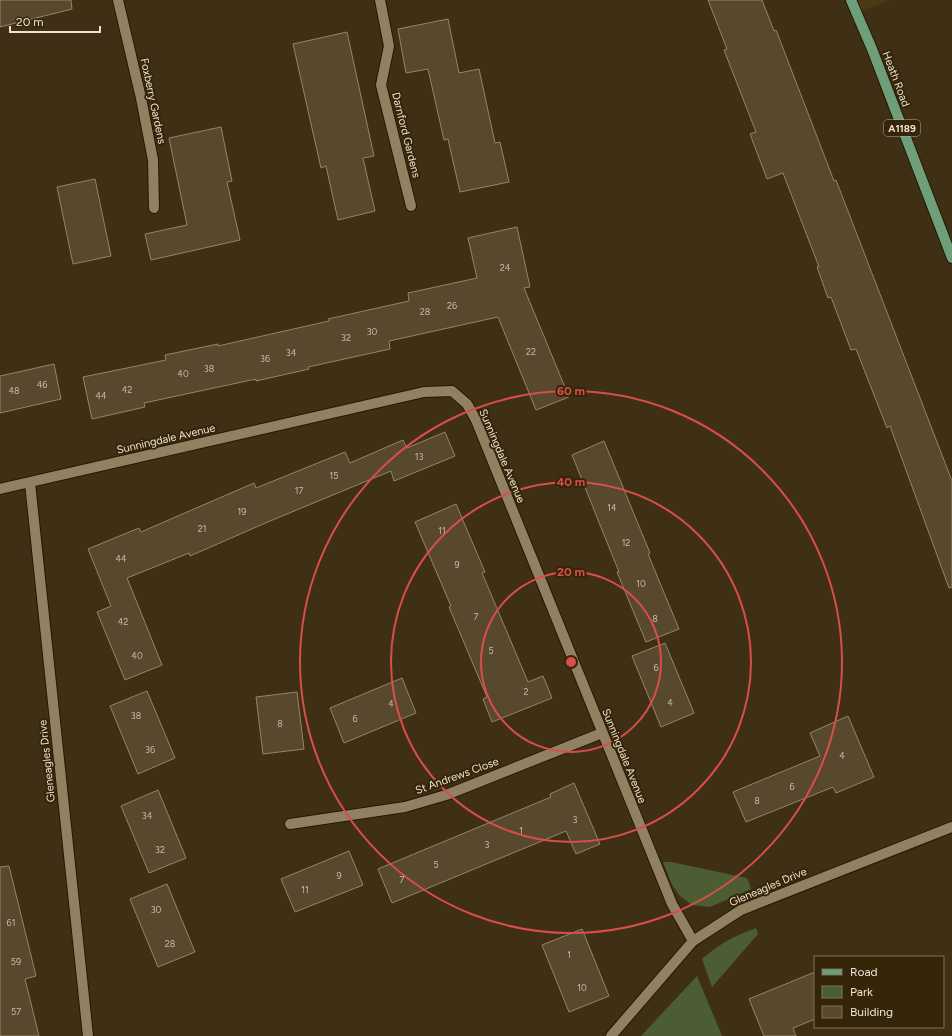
<svg xmlns="http://www.w3.org/2000/svg" width="952" height="1036" font-family="Figtree,sans-serif">
	<rect width="100%" height="100%" fill="#3f3015"/>
	<path fill="#4c3916" d="M851 0H890L856 13Z"/>
	<g fill="#4c5d34">
		<path d="M663 862H671L747 878 751 889 710 907 692 905 680 896 672 885Z"/>
		<path d="M756 928 758 934 712 987 702 959C722 942 733 937 756 928Z"/>
		<path d="M697 976 722 1036H641Z"/>
	</g>
	<g fill="#58482d" stroke="#968467">
		<path d="M0 0H71L72 9 0 27Z"/>
		<path d="M708 0H762L774 31 776 30 834 181 836 180 952 481V587L949 588 890 426 887 428 856 349 851 350 831 297 828 298 817 267H819L783 173 767 179 750 134 756 132 724 50 727 49Z"/>
		<path d="M448 19 459 73 479 69 495 143 500 142 509 182 460 192 448 139 444 140 428 69 406 73 398 29Z"/>
		<path d="M347 32 374 156 363 158 375 211 338 220 326 166 321 168 293 44Z"/>
		<path d="M221 127 232 181 227 182 240 240 151 260 145 234 187 225 169 138Z"/>
		<path d="M95 179 111 256 73 264 57 187Z"/>
		<path d="M517 227 530 287 524 288 569 397 536 410 498 317 389 341 390 349 308 367 309 369 256 381V379L144 403 145 407 92 419 83 377 166 360 165 355 218 344V346L329 321 328 319 409 301 408 293 477 278 468 238Z"/>
		<path d="M54 364 61 399 0 413V376Z"/>
		<path d="M445 432 455 456 394 481 391 471 270 521 190 556 189 553 127 578 162 665 125 680 97 612 111 606 88 549 139 528 141 532 254 483 256 488 345 452 350 463 403 440 407 448Z"/>
		<path d="M604 441 650 553 648 554 679 629 646 642 617 572H619L572 455Z"/>
		<path d="M456 504 485 572 482 573 528 682 543 676 552 698 492 722 483 699 487 697 449 607 451 606 415 522Z"/>
		<path d="M665 643 694 713 661 727 632 656Z"/>
		<path d="M402 678 416 713 344 743 330 708Z"/>
		<path d="M147 691 175 758 138 774 110 706Z"/>
		<path d="M297 692 304 749 263 754 256 697Z"/>
		<path d="M848 716 874 777 836 793 833 787 746 822 733 792 820 756 810 733Z"/>
		<path d="M574 783 600 844 576 854 566 831 392 903 378 869 551 797 550 794Z"/>
		<path d="M158 790 186 858 149 873 121 806Z"/>
		<path d="M349 851 363 885 295 912 281 879Z"/>
		<path d="M9 866 36 976 25 979 39 1036H0V867Z"/>
		<path d="M167 884 195 952 158 967 130 899Z"/>
		<path d="M582 929 609 996 569 1012 542 945Z"/>
		<path d="M815 972V1019L793 1028 796 1036H764L749 999Z"/>
	</g>
	<g fill="none" stroke-linecap="round" stroke-linejoin="round">
		<defs>
			<g id="minor">
				<path d="M118 0 141 98 153 160 154 208"/>
				<path d="M380 0 389 46 381 85 411 206"/>
				<path d="M30 483 88 1036"/>
				<path d="M0 489 424 392 452 391 467 404 476 420 672 904 693 941"/>
				<path d="M290 824 405 807 446 795 602 733"/>
				<path d="M611 1036 693 941 741 910 952 827"/>
			</g>
			<path id="major" d="M851 0 872 49 952 258"/>
		</defs>
		<use href="#minor" stroke="#261700" stroke-width="12"/>
		<use href="#major" stroke="#261700" stroke-width="12"/>
		<use href="#minor" stroke="#928063" stroke-width="10"/>
		<use href="#major" stroke="#6f9e7a" stroke-width="10"/>
	</g>
	<g fill="none" stroke="#db4d4a" stroke-width="2">
		<circle cx="571" cy="662" r="90"/>
		<circle cx="571" cy="662" r="180"/>
		<circle cx="571" cy="662" r="271"/>
	</g>
	<g text-anchor="middle" dominant-baseline="central" stroke-width="4" stroke-linejoin="round" paint-order="stroke">
		<g font-size="9" fill="#c8bcaa">
			<text x="505" y="267">24</text>
			<text x="452" y="305">26</text>
			<text x="425" y="311">28</text>
			<text x="372" y="331">30</text>
			<text x="346" y="337">32</text>
			<text x="531" y="351">22</text>
			<text x="291" y="352">34</text>
			<text x="265" y="358">36</text>
			<text x="209" y="368">38</text>
			<text x="183" y="373">40</text>
			<text x="42" y="384">46</text>
			<text x="127" y="389">42</text>
			<text x="14" y="390">48</text>
			<text x="101" y="395">44</text>
			<text x="419" y="456">13</text>
			<text x="334" y="475">15</text>
			<text x="299" y="490">17</text>
			<text x="612" y="507">14</text>
			<text x="242" y="511">19</text>
			<text x="202" y="528">21</text>
			<text x="442" y="530">11</text>
			<text x="626" y="542">12</text>
			<text x="121" y="558">44</text>
			<text x="457" y="564">9</text>
			<text x="641" y="583">10</text>
			<text x="476" y="616">7</text>
			<text x="655" y="618">8</text>
			<text x="123" y="621">42</text>
			<text x="491" y="650">5</text>
			<text x="137" y="655">40</text>
			<text x="656" y="667">6</text>
			<text x="526" y="691">2</text>
			<text x="670" y="702">4</text>
			<text x="391" y="703">4</text>
			<text x="136" y="715">38</text>
			<text x="355" y="718">6</text>
			<text x="280" y="723">8</text>
			<text x="150" y="749">36</text>
			<text x="842" y="755">4</text>
			<text x="792" y="786">6</text>
			<text x="757" y="800">8</text>
			<text x="147" y="815">34</text>
			<text x="575" y="819">3</text>
			<text x="521" y="830">1</text>
			<text x="487" y="844">3</text>
			<text x="160" y="849">32</text>
			<text x="436" y="864">5</text>
			<text x="339" y="875">9</text>
			<text x="402" y="879">7</text>
			<text x="305" y="889">11</text>
			<text x="156" y="909">30</text>
			<text x="11" y="922">61</text>
			<text x="170" y="943">28</text>
			<text x="569" y="954">1</text>
			<text x="16" y="961">59</text>
			<text x="582" y="987">10</text>
			<text x="16" y="1011">57</text>
		</g>
		<rect fill="#35260a" stroke="#b6aa97" stroke-width="1" x="884" y="120" width="36" height="16" rx="3"/>
		<g font-size="10" font-weight="bold" fill="#ede3d3">
			<text x="902" y="128">A1189</text>
		</g>
		<g font-size="11" fill="#ede3d3" stroke="#35260a">
			<text transform="translate(896 79) rotate(69)">Heath Road</text>
			<text transform="translate(153 101) rotate(78)">Foxberry Gardens</text>
			<text transform="translate(406 135) rotate(76)">Darnford Gardens</text>
			<text transform="translate(166 439) rotate(-13)">Sunningdale Avenue</text>
			<text transform="translate(502 456) rotate(67)">Sunningdale Avenue</text>
			<text transform="translate(624 756) rotate(68)">Sunningdale Avenue</text>
			<text transform="translate(47 761) rotate(-96)">Gleneagles Drive</text>
			<text transform="translate(457 776) rotate(-20)">St Andrews Close</text>
			<text transform="translate(768 887) rotate(-23)">Gleneagles Drive</text>
		</g>
	</g>
	<circle cx="571" cy="662" r="6" fill="#db4d4a" stroke="#35260a" stroke-width="2"/>
	<g font-size="12" text-anchor="middle" font-weight="bold" fill="#db4d4a" stroke="#35260a" stroke-width="4" stroke-linejoin="round" paint-order="stroke">
		<text x="571" y="395">60 m</text>
		<text x="571" y="486">40 m</text>
		<text x="571" y="576">20 m</text>
	</g>
	<rect x="814" y="956" width="130" height="72" fill="#35260a" stroke="#7f725a"/>
	<rect x="822" y="969" width="20" height="6" fill="#6f9e7a" stroke="#7f725a"/>
	<text x="850" y="976" font-size="12" fill="#ede3d3">Road</text>
	<rect x="822" y="986" width="20" height="12" fill="#4c5d34" stroke="#7f725a"/>
	<text x="850" y="996" font-size="12" fill="#ede3d3">Park</text>
	<rect x="822" y="1006" width="20" height="12" fill="#58482d" stroke="#7f725a"/>
	<text x="850" y="1016" font-size="12" fill="#ede3d3">Building</text>
	<path d="M10 26v6h90v-6" fill="none" stroke="#ede3d3" stroke-width="2"/>
	<text x="16" y="26" font-size="12" fill="#ede3d3" stroke="#35260a" stroke-width="3" paint-order="stroke">20 m</text>
</svg>
